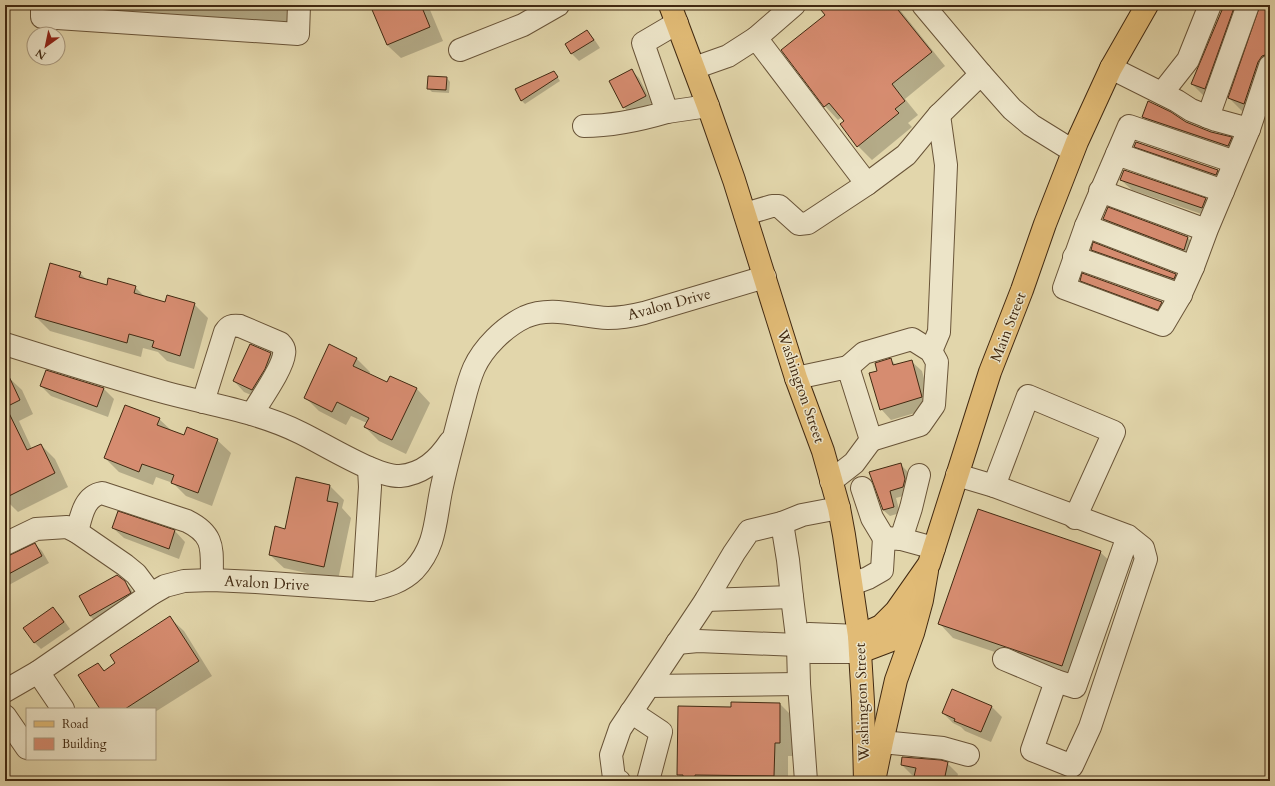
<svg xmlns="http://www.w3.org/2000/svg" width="1275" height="786" font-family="Cardo,serif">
	<rect width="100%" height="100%" fill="#e2d6ab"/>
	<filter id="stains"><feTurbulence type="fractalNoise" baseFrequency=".005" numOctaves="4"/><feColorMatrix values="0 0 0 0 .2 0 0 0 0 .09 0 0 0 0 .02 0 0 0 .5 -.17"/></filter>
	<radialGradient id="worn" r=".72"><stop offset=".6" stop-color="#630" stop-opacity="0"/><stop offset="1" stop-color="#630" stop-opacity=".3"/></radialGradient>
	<g fill="#0003">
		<path d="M103 5H291L290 29 117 22 103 8Z"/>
		<path d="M371 5H428L443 41 401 58 387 45Z"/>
		<path d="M827 5H896L945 66 905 99 918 115 908 123 912 127 872 160 858 146 842 117 838 120 825 106Z"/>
		<path d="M1223 5H1270V81L1258 117 1243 112 1229 98 1260 6 1253 9 1206 98 1192 84 1223 10Z"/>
		<path d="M587 32 594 39 600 48 579 61 572 54 566 44Z"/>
		<path d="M632 71 639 78 652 103 630 114 624 107Z"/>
		<path d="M554 72 560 81 525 104 522 101 517 89Z"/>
		<path d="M447 78 450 82 449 93 432 92 428 88Z"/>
		<path d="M1143 117 1186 123 1211 133 1231 138 1242 149 1239 156 1154 128Z"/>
		<path d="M1136 143 1218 170 1228 181 1145 157 1135 146Z"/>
		<path d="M1124 171 1206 199 1216 210 1213 218 1132 190 1121 180Z"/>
		<path d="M1104 219 1188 238 1198 248 1194 260 1114 229Z"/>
		<path d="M1092 249 1175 275 1185 285 1102 260Z"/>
		<path d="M80 273 88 281 107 286 135 287 146 298 166 304H194L208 318 194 369 167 361 158 352 143 348 141 357 50 331 36 317Z"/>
		<path d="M1083 275 1162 302 1172 313 1168 319 1091 291 1081 280Z"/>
		<path d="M251 345 271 354 281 364 263 400 244 392 234 381Z"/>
		<path d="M357 359 370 372 369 375 388 383 391 377 417 389 430 403 406 454 379 441 365 427 367 423 351 416 346 425 319 411 305 397Z"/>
		<path d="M890 359 896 365 911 361 922 371 932 408 891 420 881 409 879 371Z"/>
		<path d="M46 371 104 389 114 399 108 417 51 396 41 386Z"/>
		<path d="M8 377 22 390 33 414 19 421 32 449 41 445 55 459 68 487 18 512 5 499V378Z"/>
		<path d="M159 419 172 431 184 436 217 440 231 453 212 506 186 496 173 483 156 477 153 485 119 472 105 458Z"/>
		<path d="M900 464 907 471 912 486 910 494 896 498 900 513 890 516 883 510 870 472Z"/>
		<path d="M330 486 344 500 342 508 351 518 338 580 284 568 270 555 286 530Z"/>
		<path d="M119 513 175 531 185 542 179 559 124 538 113 528Z"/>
		<path d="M35 544 42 551 49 563 9 585 5 580V557Z"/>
		<path d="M1100 552 1114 565 1076 679 953 638 940 624Z"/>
		<path d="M124 582 131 589 137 600 97 623 90 616 80 597Z"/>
		<path d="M53 608 60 615 70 629 41 649 34 642Z"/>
		<path d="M170 618 184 631 212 676 155 712V709H101L98 664 105 671 116 664Z"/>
		<path d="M5 623 6 624 5 636Z"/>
		<path d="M780 704 794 718 793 756H788V781H684L678 774 732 708Z"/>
		<path d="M991 706 1002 717 991 742 965 731 961 727 953 723 943 713Z"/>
		<path d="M947 763 958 774 956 781H914L915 776 912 775 902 765Z"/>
	</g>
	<g fill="#d68c70" stroke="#412911">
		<path d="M370 5H421L430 27 387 45Z"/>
		<path d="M817 5H894L932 52 892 84 905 101 895 109 899 113 857 147 840 124 844 121 829 103 824 107 781 50 825 15Z"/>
		<path d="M1222 5H1235L1205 89 1191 84 1222 10Z"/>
		<path d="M1260 5H1270V48L1268 54 1262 56 1258 62 1244 104 1228 98Z"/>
		<path d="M587 30 594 40 571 54 565 44Z"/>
		<path d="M632 69 646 96 623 108 609 81Z"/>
		<path d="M554 71 558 77 521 101 515 89Z"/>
		<path d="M428 76 447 77 446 90 427 89Z"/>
		<path d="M1148 101 1171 112 1186 122 1211 132 1232 137 1228 146 1142 117Z"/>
		<path d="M1136 142 1218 170 1216 175 1134 147Z"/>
		<path d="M1124 170 1206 198 1202 208 1120 180Z"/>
		<path d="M1108 207 1188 237 1184 250 1103 219Z"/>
		<path d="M1093 242 1176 274 1174 279 1091 250Z"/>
		<path d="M50 263 81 272 79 277 107 285 108 278 136 286 134 293 165 302 167 295 195 303 180 356 152 347 154 341 129 334 127 343 35 317Z"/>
		<path d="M1082 273 1162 302 1158 310 1080 281Z"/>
		<path d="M250 344 271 353 265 369 252 390 233 381Z"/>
		<path d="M329 344 357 358 353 366 387 382 390 376 417 388 392 440 364 427 369 418 337 402 332 412 304 398Z"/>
		<path d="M891 358 893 365 912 360 922 397 880 410 869 373 877 371 875 363Z"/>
		<path d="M5 368 20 400 6 407 27 450 41 444 55 473 5 498Z"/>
		<path d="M46 370 104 388 97 407 40 386Z"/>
		<path d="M125 405 160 418 157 425 184 435 187 427 218 439 198 493 171 483 174 475 142 464 139 472 104 458Z"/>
		<path d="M901 463 905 479 903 487 890 491 894 507 883 510 869 472Z"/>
		<path d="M296 477 330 485 327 501 338 503 324 567 269 555 275 526 285 529Z"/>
		<path d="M978 509 1101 551 1062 666 938 624Z"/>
		<path d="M118 511 175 530 169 549 112 528Z"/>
		<path d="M35 543 42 556 5 576V556L10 555Z"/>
		<path d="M117 575 125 581 131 593 90 616 79 596Z"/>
		<path d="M53 607 64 622 34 643 23 628Z"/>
		<path d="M170 616 199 661 125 709H100L78 675 98 663 104 671 115 663 110 655Z"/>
		<path d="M952 689 992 706 981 732 954 721 955 719 942 713Z"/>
		<path d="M731 702 780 703V743H775L774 776 695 775V781H683V775H677L678 706 731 707Z"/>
		<path d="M902 757 941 760 948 762 944 781H913L916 768 901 765Z"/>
	</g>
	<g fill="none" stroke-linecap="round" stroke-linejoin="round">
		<defs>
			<g id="minor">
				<path d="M42 5V17L298 34 299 5"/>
				<path d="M923 5 981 74"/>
				<path d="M677 23 643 43 667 112 708 106"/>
				<path d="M756 38 794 5"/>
				<path d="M460 50 523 25 558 5"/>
				<path d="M694 68 728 56 756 38 867 184 906 155 939 115 981 74 1012 109 1031 125 1073 151"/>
				<path d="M1111 68 1177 101 1191 110 1216 120 1249 129"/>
				<path d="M1162 93 1188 60 1210 5"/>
				<path d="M1208 117 1248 5"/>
				<path d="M584 126C612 126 640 120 667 112"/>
				<path d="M1117 154 1223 191"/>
				<path d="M1235 162 1129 126 1086 226 1064 288 1163 325 1179 298 1193 267 1207 229 1249 129 1270 66"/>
				<path d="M1100 191 1206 230"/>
				<path d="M745 214 772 206H779L799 224 808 223 867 184"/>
				<path d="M1086 226 1193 267"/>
				<path d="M1074 257 1181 295"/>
				<path d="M5 344C59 361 113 378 167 393 212 405 259 412 301 433 324 444 376 477 400 476 423 474 438 460 450 442"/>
				<path d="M931 351 939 332 946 165 939 115"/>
				<path d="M848 367 864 353 912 339 931 351 937 362 934 405 920 425 871 440"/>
				<path d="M796 378 848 367 871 440 854 463 831 481"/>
				<path d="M203 402 225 332C229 326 232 325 240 326L280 343C283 346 285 350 284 354 283 368 260 400 252 414"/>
				<path d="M369 468 370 487 364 581 371 590"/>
				<path d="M957 475 994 486 1128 536 1143 548 1146 559 1090 727 1072 766 1032 750 1056 681 1075 687 1128 536"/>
				<path d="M994 486 1028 396 1114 432 1075 518"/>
				<path d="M862 488 872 518 884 538"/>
				<path d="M77 532C81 517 84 496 102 493L187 521C217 536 211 551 212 580"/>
				<path d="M901 539 911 508 919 475"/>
				<path d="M5 544 36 529 67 527 77 532 125 565 136 574 151 594"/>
				<path d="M852 584 868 578 882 570 884 538 901 539 934 548"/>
				<path d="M706 600 792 597"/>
				<path d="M677 643 698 641 798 645 811 652H860"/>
				<path d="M798 645 809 634 859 636"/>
				<path d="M1004 659 1056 681"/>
				<path d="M38 672 63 709"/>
				<path d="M649 686 799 684"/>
				<path d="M5 691 38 672 151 594 165 586 184 581 212 580 256 582 371 590C387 586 402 582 414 570 436 546 435 521 441 491 446 466 453 442 459 418 464 401 467 384 474 368 483 348 504 327 525 317 552 305 580 317 608 318 620 318 632 316 644 313L765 277"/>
				<path d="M631 712 661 732 648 781"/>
				<path d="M5 716 27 748"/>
				<path d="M882 742 943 748 968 755"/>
				<path d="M619 781 614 778 611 755 620 729 706 600 734 553 749 531 782 523"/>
				<path d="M806 781 799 684 798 645 792 597 788 560 782 523 802 515 839 508"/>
			</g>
			<g id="major">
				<path d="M670 5 708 106 734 180 796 378 823 451 839 508 844 535 859 636 863 702 865 781"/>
				<path d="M859 636 881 626 896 611 929 564 990 372 1022 290 1045 224 1077 142 1111 68 1147 5"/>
				<path d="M860 652 897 638 915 619"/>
				<path d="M874 781 882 742 896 680 913 633 922 600 927 571"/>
			</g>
		</defs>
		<use href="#minor" stroke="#695438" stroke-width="24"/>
		<use href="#major" stroke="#412911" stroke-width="24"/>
		<use href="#minor" stroke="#ece4c8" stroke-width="22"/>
		<use href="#major" stroke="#e1bb76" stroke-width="22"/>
	</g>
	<g text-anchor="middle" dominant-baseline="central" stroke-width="3" stroke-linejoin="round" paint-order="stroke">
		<g font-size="15" fill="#412911" stroke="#ece4c8">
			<text transform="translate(669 304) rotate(-15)">Avalon Drive</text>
			<text transform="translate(1008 327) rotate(-69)">Main Street</text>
			<text transform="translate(801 386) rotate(71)">Washington Street</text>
			<text transform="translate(267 583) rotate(3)">Avalon Drive</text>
			<text transform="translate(862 702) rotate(-92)">Washington Street</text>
		</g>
	</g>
	<rect width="1275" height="786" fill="none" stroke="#e2d6ab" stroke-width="20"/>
	<rect x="6" y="6" width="1263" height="774" fill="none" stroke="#412911" stroke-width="2"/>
	<rect x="10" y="10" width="1255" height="766" fill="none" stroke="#412911"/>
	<rect x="26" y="708" width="130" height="52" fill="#ece4c8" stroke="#a8997f"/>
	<rect x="34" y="721" width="20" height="6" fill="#e1bb76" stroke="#a8997f"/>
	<text x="62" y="728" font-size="12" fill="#412911">Road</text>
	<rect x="34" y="738" width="20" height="12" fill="#d68c70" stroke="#a8997f"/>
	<text x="62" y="748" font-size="12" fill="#412911">Building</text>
	<g transform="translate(46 46) rotate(213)"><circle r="19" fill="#ece4c8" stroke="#a8997f"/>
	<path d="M0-3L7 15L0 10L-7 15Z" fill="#8f2418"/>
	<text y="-6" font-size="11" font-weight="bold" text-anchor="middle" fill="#412911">N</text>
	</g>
	<rect width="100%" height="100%" filter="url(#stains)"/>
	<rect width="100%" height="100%" fill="url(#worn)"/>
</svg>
